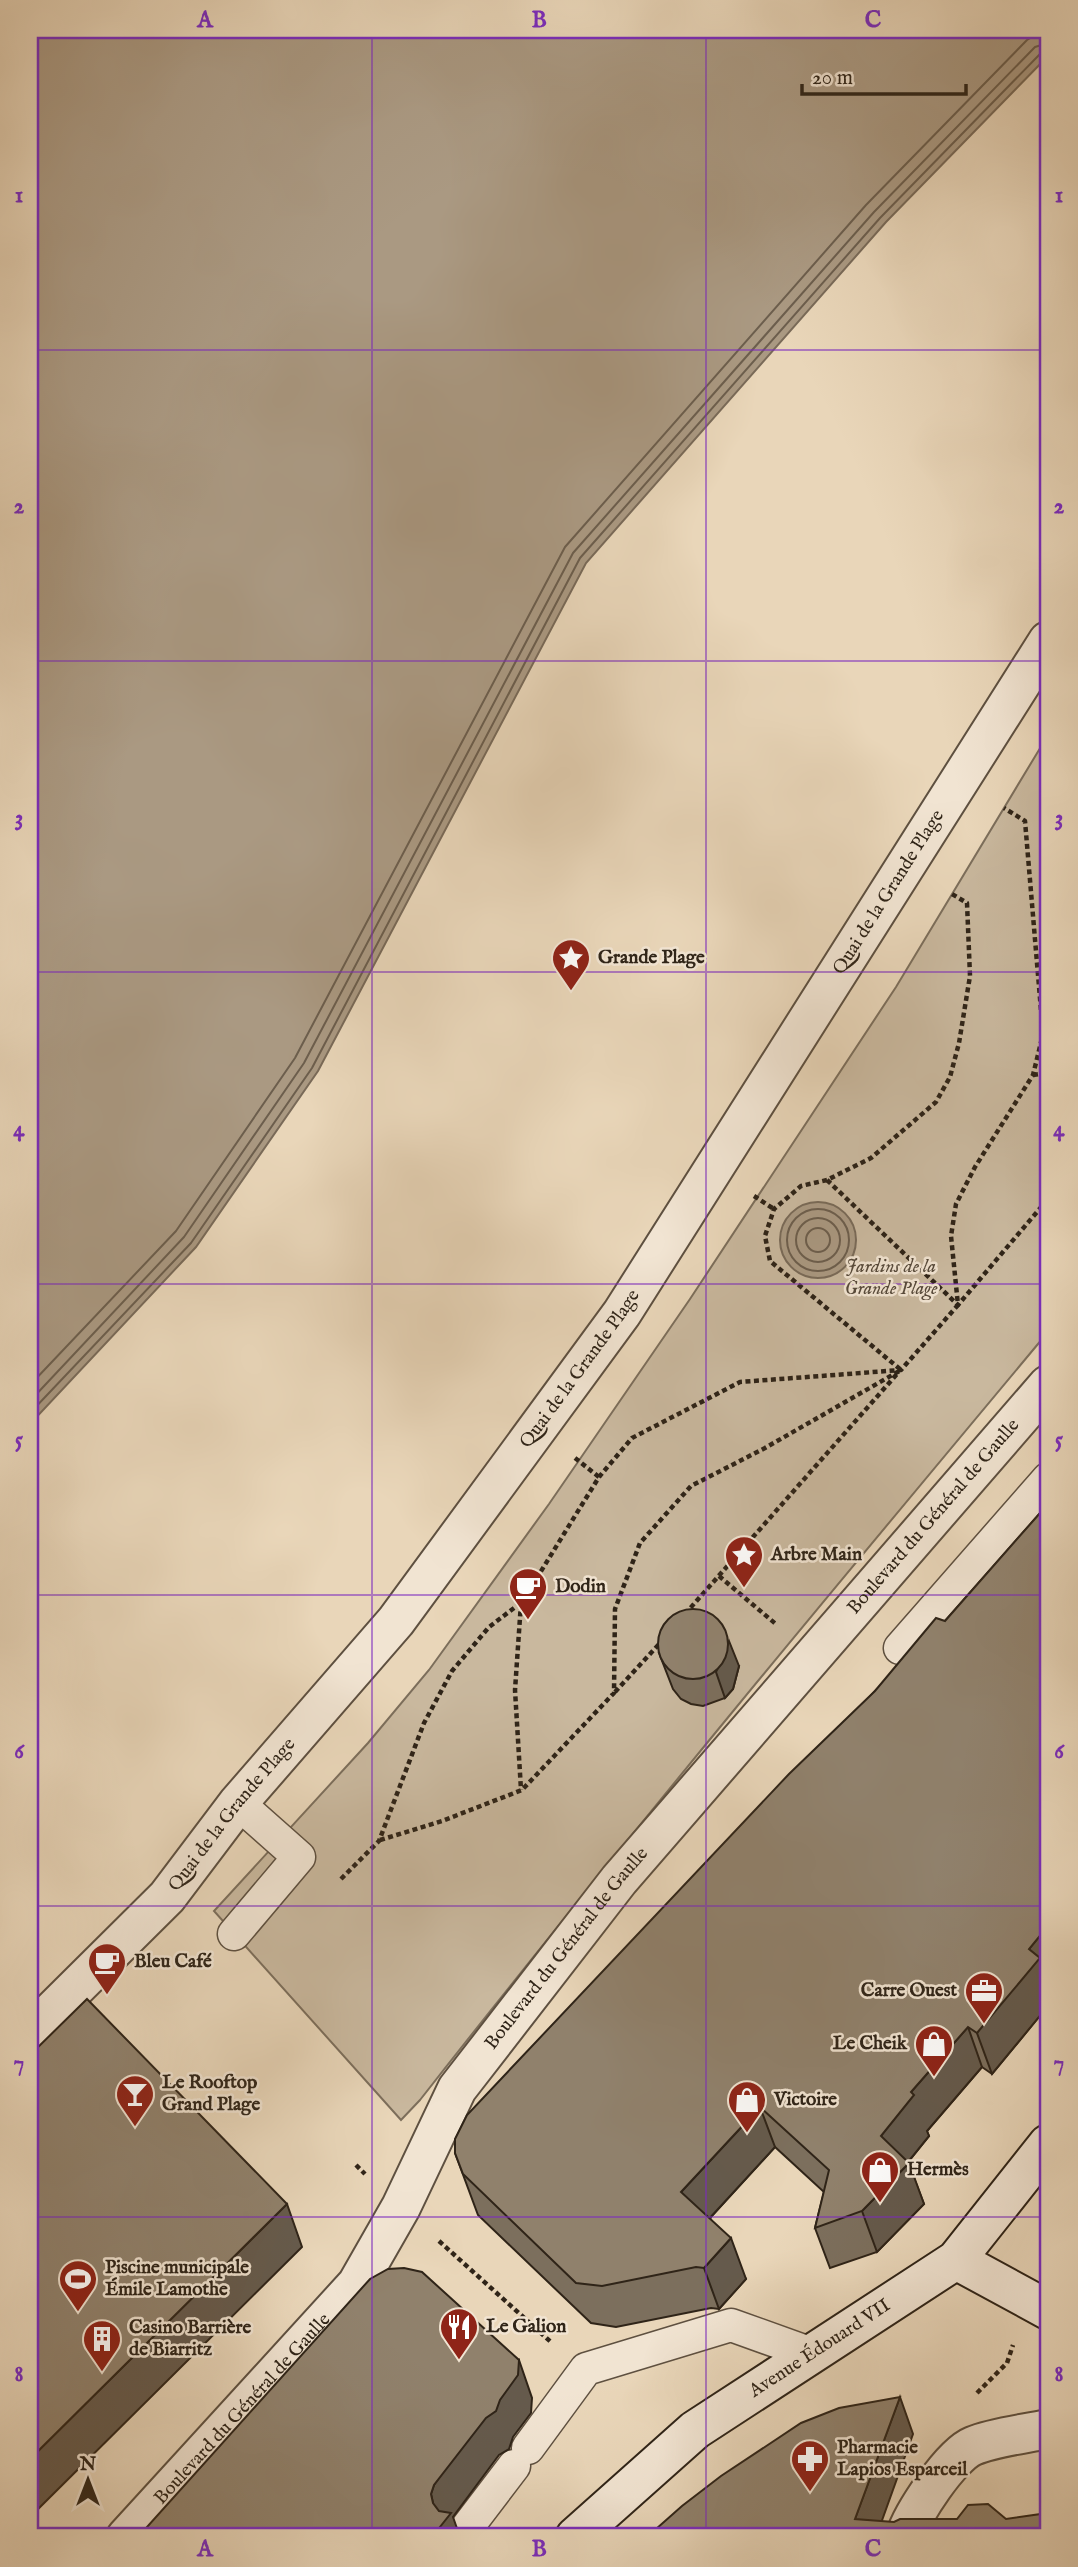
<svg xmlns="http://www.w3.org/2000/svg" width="1078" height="2567" font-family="'IM FELL English',serif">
	<rect width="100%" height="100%" fill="#e9d6b9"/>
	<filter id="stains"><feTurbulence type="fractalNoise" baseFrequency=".00286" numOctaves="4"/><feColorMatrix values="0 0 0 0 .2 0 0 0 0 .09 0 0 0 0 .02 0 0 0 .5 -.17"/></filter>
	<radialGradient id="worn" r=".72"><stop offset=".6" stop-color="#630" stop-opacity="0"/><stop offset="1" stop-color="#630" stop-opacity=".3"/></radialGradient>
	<path fill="#c9b89e" stroke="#7c6e5b" stroke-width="2" d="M1048 735V1332C836 1586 624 1840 420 2100L401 2120 214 1911 368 1743 429 1670 549 1504 690 1299 896 987Z"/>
	<g fill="#aa9982" stroke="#796a58" stroke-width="2">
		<path d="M30 30H1048V56L886 222 586 563 318 1071 196 1247 30 1424Z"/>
		<circle cx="818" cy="1240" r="38"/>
	</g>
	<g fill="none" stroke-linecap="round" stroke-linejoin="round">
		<g stroke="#6c5e4d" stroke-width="2">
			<circle cx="818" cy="1240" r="31"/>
			<circle cx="818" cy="1240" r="22"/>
			<circle cx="818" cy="1240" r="12"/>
			<path d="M30 1385 176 1231 295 1058 565 547 866 205 1027 40 1037 34 1048 32"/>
			<path d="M30 1401 184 1237 304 1063 573 553 874 212 1035 47 1048 43"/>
			<path d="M30 1413 191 1243 312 1068 580 558 880 218 1040 54 1048 51"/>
		</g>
		<defs>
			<g id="service">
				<path d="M900 1648 1048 1479"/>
				<path d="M234 1934 299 1857 238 1803"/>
				<path d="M528 2448 586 2369 731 2325 812 2354"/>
				<path d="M463 2533 514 2466"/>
			</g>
			<g id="pedestrian">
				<path id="s1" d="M30 2033 167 1897 238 1803 396 1621 622 1313 1048 641"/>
			</g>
			<g id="minor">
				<path id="s2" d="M126 2537 357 2284 401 2207 457 2089 619 1880 1048 1385"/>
			</g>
			<path id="tertiary" d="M905 2537C912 2514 951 2455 973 2446 994 2437 1025 2434 1048 2429"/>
			<g id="secondary">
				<path d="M956 2260 1048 2310"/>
				<path id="s3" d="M575 2537 695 2430 956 2260 1048 2144"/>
			</g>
		</defs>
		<use href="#service" stroke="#5e5040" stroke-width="35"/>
		<use href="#pedestrian" stroke="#5e5040" stroke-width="42"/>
		<use href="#minor" stroke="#5e5040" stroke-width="42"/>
		<use href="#tertiary" stroke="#5e5040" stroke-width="42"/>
		<use href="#secondary" stroke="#2f2418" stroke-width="42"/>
		<g stroke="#2f2418" stroke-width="4.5" stroke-dasharray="5 3.5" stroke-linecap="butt">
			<path d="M1033 1075 1048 1073"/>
			<path d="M827 1180 958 1305 1048 1199"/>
			<path d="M754 1196 774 1209"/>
			<path d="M575 1458 599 1477"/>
			<path d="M719 1576 777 1625"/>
			<path d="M521 1603 515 1690 521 1790"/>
			<path d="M685 1614 897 1374"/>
			<path d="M615 1692 661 1642"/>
			<path d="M380 1840 442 1821 522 1790 614 1693 615 1609 640 1543 691 1486 765 1448 901 1370 770 1261 765 1236 774 1209 801 1186 827 1180 871 1158 936 1102 950 1077 959 1043 970 976 967 903 952 894"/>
			<path d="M341 1879 379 1841 424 1723 452 1671 489 1627 522 1602 599 1477 632 1438 740 1382 901 1370 958 1305 951 1236 956 1204 975 1167 1033 1075 1043 1034 1025 821 1004 808"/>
			<path d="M356 2165 365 2174"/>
			<path d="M439 2241 552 2343"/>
			<path d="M977 2393 1007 2363 1013 2345"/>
		</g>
		<use href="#service" stroke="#f1e4d2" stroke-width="32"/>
		<use href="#pedestrian" stroke="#f1e4d2" stroke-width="38"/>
		<use href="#minor" stroke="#f1e4d2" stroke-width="38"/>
		<use href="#tertiary" stroke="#f1e4d2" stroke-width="38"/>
		<use href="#secondary" stroke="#f1e4d2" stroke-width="38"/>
	</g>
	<g fill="#7c6f5d" stroke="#2f2418" stroke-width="2">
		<path d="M1048 1504V2006L992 2074 982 2067 927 2131 929 2136 908 2162 924 2204 877 2252 830 2268 815 2228 824 2192 775 2147 710 2218 746 2279 719 2309 711 2308 616 2327 591 2323 478 2215 455 2153 875 1691 945 1621Z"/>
		<path d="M659 1653 739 1666 733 1689 725 1698 703 1706 691 1704 681 1699 673 1689Z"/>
	</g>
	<g fill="#655a4c" stroke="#2f2418" stroke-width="2">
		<path d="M729 1641 739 1666 733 1689 725 1698 716 1672Z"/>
		<path d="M1048 1926V2006L992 2074 977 2033 1029 1949Z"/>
		<path d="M968 2027 982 2067 927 2131 929 2136 896 2177 881 2136 911 2092Z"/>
		<path d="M760 2107 775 2147 696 2233 681 2192Z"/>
		<path d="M909 2163 924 2204 877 2252 862 2211Z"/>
		<path d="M287 2204 302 2247 30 2517V2459Z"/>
		<path d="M731 2238 746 2279 719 2309 704 2268Z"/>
		<path d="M519 2360 532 2398 531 2413 513 2437 509 2449 499 2455 453 2517 460 2537H432L433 2503 431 2494 434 2485Z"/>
		<path d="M900 2397 913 2434 876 2537 855 2519Z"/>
	</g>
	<g fill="#90816c" stroke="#2f2418" stroke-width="2">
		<path d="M1048 1504V1926L1029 1949 1040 1958 977 2033 968 2027 911 2092 914 2095 881 2136 909 2163 862 2211 815 2228 829 2170 760 2107 681 2192 731 2238 704 2268 696 2267 602 2286 576 2283 463 2174 455 2153V2139L467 2115 789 1774 875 1691 936 1618 945 1621Z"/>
		<circle cx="693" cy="1644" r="35"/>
		<path d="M87 1999 287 2204 30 2459V2055Z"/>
		<path d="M404 2268 422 2272 519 2360 518 2375 500 2400 496 2411 486 2418 434 2485 431 2494 433 2503 439 2511 451 2513 432 2537H138L370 2279 388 2269Z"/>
		<path d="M900 2397 855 2519 894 2522 900 2519H957L968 2505 988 2504 1006 2519 1048 2513V2537H647L682 2506 721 2476 801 2423 839 2408Z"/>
	</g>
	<path fill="none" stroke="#7b2cbf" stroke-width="2" stroke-opacity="0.55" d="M372 30V2537M706 30V2537M30 350H1048M30 661H1048M30 972H1048M30 1284H1048M30 1595H1048M30 1906H1048M30 2217H1048"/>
	<defs>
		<symbol id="sight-pin" viewBox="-11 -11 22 30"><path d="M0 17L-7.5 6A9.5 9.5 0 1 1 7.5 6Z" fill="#8f2418" stroke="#f1e4d2"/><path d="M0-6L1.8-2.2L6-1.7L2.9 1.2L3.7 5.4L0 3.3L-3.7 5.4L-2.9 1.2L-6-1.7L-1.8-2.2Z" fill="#fff"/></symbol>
		<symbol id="cafe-pin" viewBox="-11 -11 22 30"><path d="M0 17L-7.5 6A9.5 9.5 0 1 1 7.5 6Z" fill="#8f2418" stroke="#f1e4d2"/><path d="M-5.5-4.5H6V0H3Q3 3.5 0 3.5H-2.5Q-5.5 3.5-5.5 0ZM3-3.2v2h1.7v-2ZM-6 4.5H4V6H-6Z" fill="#fff"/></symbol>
		<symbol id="office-pin" viewBox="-11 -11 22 30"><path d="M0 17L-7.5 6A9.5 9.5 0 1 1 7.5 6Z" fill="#8f2418" stroke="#f1e4d2"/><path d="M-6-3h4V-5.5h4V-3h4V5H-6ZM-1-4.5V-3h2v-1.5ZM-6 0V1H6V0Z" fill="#fff"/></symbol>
		<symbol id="shop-pin" viewBox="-11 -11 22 30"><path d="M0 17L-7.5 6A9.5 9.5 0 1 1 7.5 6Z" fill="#8f2418" stroke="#f1e4d2"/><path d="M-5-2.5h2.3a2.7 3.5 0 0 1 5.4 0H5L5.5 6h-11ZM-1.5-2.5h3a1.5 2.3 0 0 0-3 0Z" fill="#fff"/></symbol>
		<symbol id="bar-pin" viewBox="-11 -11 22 30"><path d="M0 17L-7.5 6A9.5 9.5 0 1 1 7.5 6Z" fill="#8f2418" stroke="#f1e4d2"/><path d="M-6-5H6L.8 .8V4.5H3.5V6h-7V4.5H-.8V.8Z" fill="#fff"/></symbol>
		<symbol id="stadium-pin" viewBox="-11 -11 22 30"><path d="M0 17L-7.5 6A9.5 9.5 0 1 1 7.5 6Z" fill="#8f2418" stroke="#f1e4d2"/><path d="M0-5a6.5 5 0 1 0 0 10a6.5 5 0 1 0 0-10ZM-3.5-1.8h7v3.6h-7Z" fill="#fff"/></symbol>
		<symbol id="restaurant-pin" viewBox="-11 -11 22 30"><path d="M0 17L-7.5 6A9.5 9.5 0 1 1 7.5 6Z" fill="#8f2418" stroke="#f1e4d2"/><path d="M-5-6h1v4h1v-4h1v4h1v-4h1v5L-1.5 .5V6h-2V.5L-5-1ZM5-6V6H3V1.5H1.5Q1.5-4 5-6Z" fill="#fff"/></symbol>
		<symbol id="building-pin" viewBox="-11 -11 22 30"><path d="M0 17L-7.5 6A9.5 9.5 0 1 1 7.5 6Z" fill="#8f2418" stroke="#f1e4d2"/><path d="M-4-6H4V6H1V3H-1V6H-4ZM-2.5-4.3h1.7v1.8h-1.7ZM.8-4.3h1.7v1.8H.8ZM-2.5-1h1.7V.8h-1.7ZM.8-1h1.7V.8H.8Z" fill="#fff"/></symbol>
		<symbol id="pharmacy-pin" viewBox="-11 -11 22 30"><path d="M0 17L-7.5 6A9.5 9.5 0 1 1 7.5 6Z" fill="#8f2418" stroke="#f1e4d2"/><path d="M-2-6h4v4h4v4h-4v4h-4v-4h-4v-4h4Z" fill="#fff"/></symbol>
	</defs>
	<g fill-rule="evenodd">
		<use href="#sight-pin" x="549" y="936" width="44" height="60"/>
		<use href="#sight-pin" x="722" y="1533" width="44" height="60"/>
		<use href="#cafe-pin" x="506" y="1565" width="44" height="60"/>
		<use href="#cafe-pin" x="85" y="1940" width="44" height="60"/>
		<use href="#office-pin" x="962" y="1969" width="44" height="60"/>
		<use href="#shop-pin" x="912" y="2022" width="44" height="60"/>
		<use href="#bar-pin" x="113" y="2072" width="44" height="60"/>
		<use href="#shop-pin" x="725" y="2078" width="44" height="60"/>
		<use href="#shop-pin" x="858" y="2148" width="44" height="60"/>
		<use href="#stadium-pin" x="56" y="2257" width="44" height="60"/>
		<use href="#restaurant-pin" x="437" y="2305" width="44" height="60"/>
		<use href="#building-pin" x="80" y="2317" width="44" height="60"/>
		<use href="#pharmacy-pin" x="788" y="2437" width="44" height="60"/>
	</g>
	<g text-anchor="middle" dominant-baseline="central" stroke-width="5" stroke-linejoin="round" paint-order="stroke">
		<g font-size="19" fill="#2f2418" stroke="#f1e4d2">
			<text stroke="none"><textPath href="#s1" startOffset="1432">Quai de la Grande Plage</textPath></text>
			<text stroke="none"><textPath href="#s1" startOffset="864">Quai de la Grande Plage</textPath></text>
			<text stroke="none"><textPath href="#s2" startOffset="1307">Boulevard du Général de Gaulle</textPath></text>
			<text stroke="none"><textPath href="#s1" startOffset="298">Quai de la Grande Plage</textPath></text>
			<text stroke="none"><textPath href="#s2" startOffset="740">Boulevard du Général de Gaulle</textPath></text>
			<text stroke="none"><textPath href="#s3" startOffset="310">Avenue Édouard VII</textPath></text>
			<text stroke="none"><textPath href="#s2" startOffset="173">Boulevard du Général de Gaulle</textPath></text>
		</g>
		<g font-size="19" font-weight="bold" fill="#2f2418" stroke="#f1e4d2" text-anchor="start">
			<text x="598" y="958">Grande Plage</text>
			<text x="771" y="1555">Arbre Main</text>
			<text x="555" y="1587">Dodin</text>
			<text x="134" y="1962">Bleu Café</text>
			<text x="957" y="1991" text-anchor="end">Carre Ouest</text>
			<text x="907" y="2044" text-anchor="end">Le Cheik</text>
			<text x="162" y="2083">Le Rooftop<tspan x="162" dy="22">Grand Plage</tspan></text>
			<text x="774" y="2100">Victoire</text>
			<text x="907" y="2170">Hermès</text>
			<text x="105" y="2268">Piscine municipale<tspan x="105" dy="22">Émile Lamothe</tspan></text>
			<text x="486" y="2327">Le Galion</text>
			<text x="129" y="2328">Casino Barrière<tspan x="129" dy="22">de Biarritz</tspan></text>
			<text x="837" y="2448">Pharmacie<tspan x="837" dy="22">Lapios Esparceil</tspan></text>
		</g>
		<g font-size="19" font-style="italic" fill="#56493a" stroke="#f1e4d2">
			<text x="891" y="1267">Jardins de la<tspan x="891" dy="22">Grande Plage</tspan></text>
		</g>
	</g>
	<rect width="1078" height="2567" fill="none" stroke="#e9d6b9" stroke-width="77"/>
	<g transform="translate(88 2480)" stroke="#f1e4d2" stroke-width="5" paint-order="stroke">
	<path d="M0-5L12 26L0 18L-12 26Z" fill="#2f2418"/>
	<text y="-10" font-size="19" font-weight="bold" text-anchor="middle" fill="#2f2418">N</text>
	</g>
	<path d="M802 84v10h164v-10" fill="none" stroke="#2f2418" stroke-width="3.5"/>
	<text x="812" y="84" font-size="21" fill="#2f2418" stroke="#f1e4d2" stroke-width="5" paint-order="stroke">20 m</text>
	<rect x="38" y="38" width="1002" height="2490" fill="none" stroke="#7b2cbf" stroke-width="2.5"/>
	<g font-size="23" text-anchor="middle" font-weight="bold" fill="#7b2cbf">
		<text x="205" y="27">A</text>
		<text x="539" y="27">B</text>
		<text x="873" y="27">C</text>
		<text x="19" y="202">1</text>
		<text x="1059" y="202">1</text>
		<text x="19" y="513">2</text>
		<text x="1059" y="513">2</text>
		<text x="19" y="825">3</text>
		<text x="1059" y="825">3</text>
		<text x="19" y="1136">4</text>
		<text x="1059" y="1136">4</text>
		<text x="19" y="1447">5</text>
		<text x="1059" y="1447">5</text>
		<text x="19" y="1758">6</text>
		<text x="1059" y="1758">6</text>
		<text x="19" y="2070">7</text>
		<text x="1059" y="2070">7</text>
		<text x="19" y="2381">8</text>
		<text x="1059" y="2381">8</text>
		<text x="205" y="2556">A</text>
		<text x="539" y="2556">B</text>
		<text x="873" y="2556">C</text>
	</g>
	<rect width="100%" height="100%" filter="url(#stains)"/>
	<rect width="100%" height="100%" fill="url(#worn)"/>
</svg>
